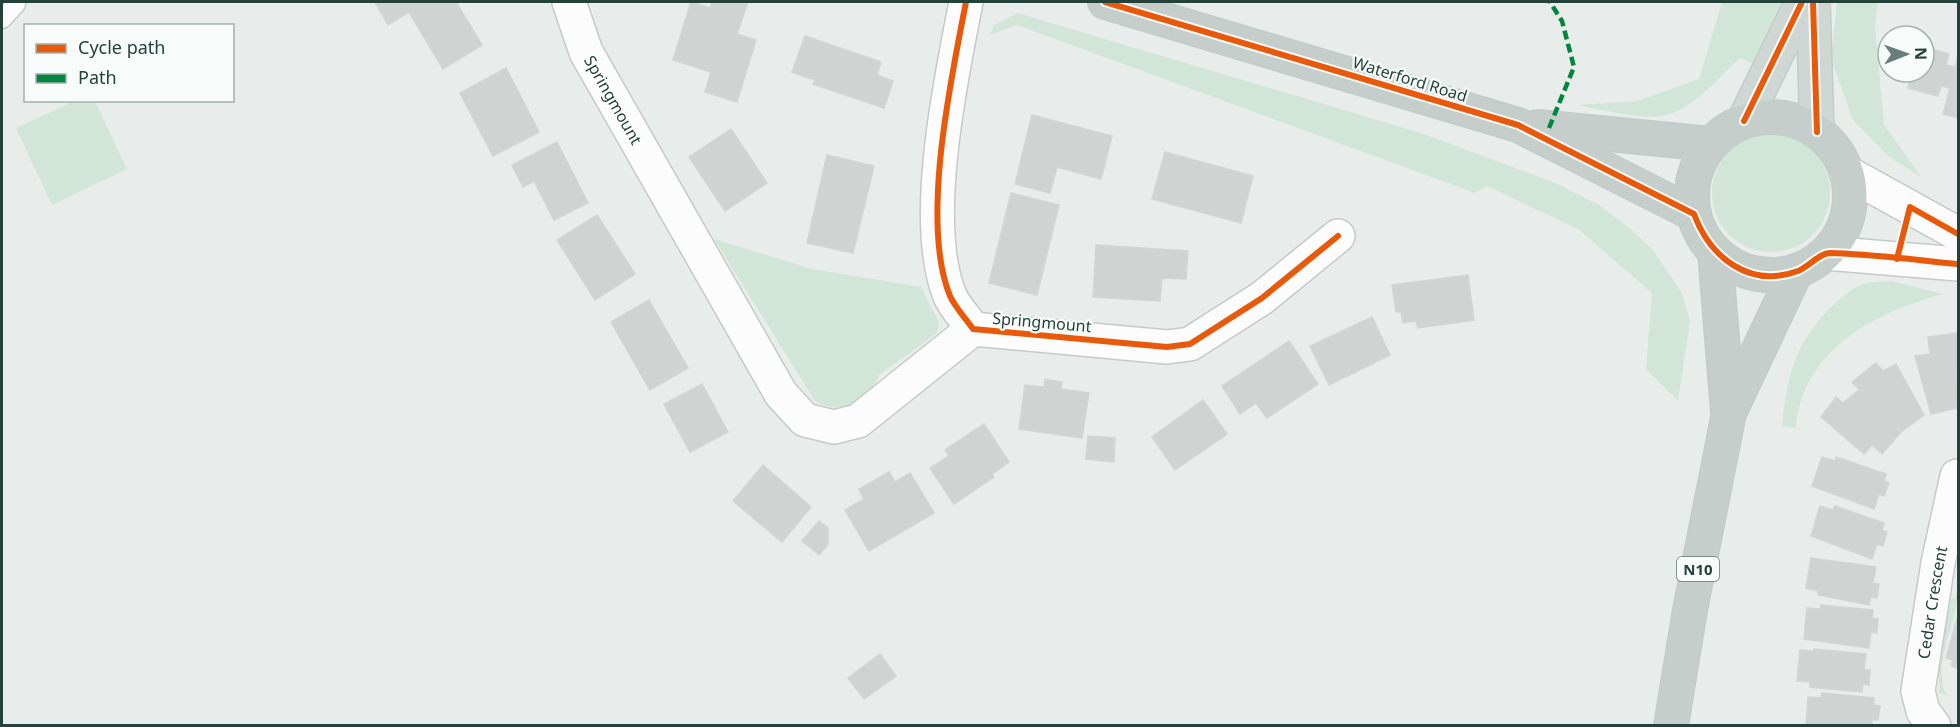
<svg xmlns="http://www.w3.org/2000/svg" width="1960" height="727" font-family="'Noto Sans',sans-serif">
	<rect width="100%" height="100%" fill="#e8edeb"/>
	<g fill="#d1e6d8">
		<path d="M1722 2H1782L1752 63 1740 58C1718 78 1693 110 1663 116 1644 120 1597 109 1577 105L1637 101 1699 79Z"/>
		<path d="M1837 2H1878L1875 26 1884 125 1921 177 1888 156 1853 120 1831 59Z"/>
		<path d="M1018 13 1421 133 1556 183 1599 205 1627 226 1653 250 1682 293 1690 321 1678 401 1646 369 1652 293 1578 229 1487 186 1475 193 1017 25 990 35 994 25Z"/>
		<path d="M74 101H95L127 169 52 205 16 128Z"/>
		<circle cx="1771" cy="193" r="59"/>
		<path d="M714 239 812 269 921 287 939 322 937 333 879 375 869 396 851 407H829L815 401Z"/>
		<path d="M1891 281 1943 294C1876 312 1802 349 1796 428L1782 426C1787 376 1795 342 1833 305 1842 297 1852 288 1863 284 1872 281 1882 282 1891 281Z"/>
		<path d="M1958 588C1958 624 1932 661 1946 695L1939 693V669L1947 600 1955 598Z"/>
	</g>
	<g fill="#cfd4d2" stroke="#d1d6d4" stroke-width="1.5">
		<path d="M375 2H456L482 45 443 69 409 12 388 25Z"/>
		<path d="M691 2 710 8 712 2H748L737 34 756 40 737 102 705 92 711 72 673 60Z"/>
		<path d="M805 36 881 62 877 75 893 81 884 108 813 84 815 80 792 72Z"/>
		<path d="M1924 47 1949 54 1946 65 1955 67 1958 55V118L1943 114 1950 88 1941 86 1938 96 1908 88 1912 72H1924Z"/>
		<path d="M506 68 539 132 493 156 460 93Z"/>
		<path d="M1032 115 1112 136 1101 179 1057 167 1050 193 1015 184Z"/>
		<path d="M731 129 767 183 725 211 689 157Z"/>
		<path d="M557 142 588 203 554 220 534 181 523 187 512 165Z"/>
		<path d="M1165 152 1253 176 1241 223 1152 199Z"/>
		<path d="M827 155 874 166 853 253 807 243Z"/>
		<path d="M1011 193 1059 205 1037 295 989 283Z"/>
		<path d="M597 215 635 274 595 300 557 240Z"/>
		<path d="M1096 245 1188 251 1186 279 1162 278 1160 301 1093 297Z"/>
		<path d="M1468 275 1474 320 1418 328 1416 321 1403 323 1401 312H1396L1392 285Z"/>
		<path d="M649 300 688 368 650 390 611 322Z"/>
		<path d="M1372 317 1390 355 1329 385 1310 346Z"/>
		<path d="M1957 333V408L1931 414 1915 356 1930 354 1928 337Z"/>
		<path d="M1289 341 1318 384 1267 418 1256 403 1240 414 1222 386Z"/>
		<path d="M1958 352V407L1957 408Z"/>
		<path d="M1876 363 1883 371 1896 364 1924 415 1901 432 1852 382Z"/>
		<path d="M1045 379 1062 382 1061 389 1089 393 1082 438 1019 429 1025 385 1044 387Z"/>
		<path d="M702 384 728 432 690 452 664 404Z"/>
		<path d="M1859 390 1901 432 1882 454 1872 445 1864 454 1821 417 1836 397 1843 403Z"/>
		<path d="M1203 400 1227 434 1175 470 1152 437Z"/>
		<path d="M984 424 1009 462 992 474 994 477 954 504 930 468 949 456 945 450Z"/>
		<path d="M1088 436 1115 438 1114 462 1086 459Z"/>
		<path d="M1822 457 1835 461 1836 457 1886 474 1884 481 1889 483 1884 496 1879 494 1874 509 1812 486Z"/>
		<path d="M763 465 811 507 782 542 733 501Z"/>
		<path d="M889 472 895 482 910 473 934 513 869 551 845 510 864 499 859 489Z"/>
		<path d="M1820 506 1833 510 1835 506 1884 523 1882 530 1887 532 1883 546 1877 544 1872 559 1811 536Z"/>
		<path d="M819 521 828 528V544L819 555 802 541Z"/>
		<path d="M1811 558 1876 567 1873 583 1879 584 1877 598 1871 597 1869 605 1818 595V591L1806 588Z"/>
		<path d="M1821 605 1873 610 1872 618 1878 619 1877 633 1871 632 1869 648 1804 639 1807 608 1821 609Z"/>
		<path d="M1958 615V668L1951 666 1953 660 1946 658Z"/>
		<path d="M1814 649 1866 654 1864 670H1870L1869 685 1863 684 1862 692 1810 687V682L1797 681 1800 650 1813 651Z"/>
		<path d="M880 654 896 676 864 699 848 678Z"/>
		<path d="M1822 693 1874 698V705L1880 706 1878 720H1872V726H1806L1808 697 1821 698Z"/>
	</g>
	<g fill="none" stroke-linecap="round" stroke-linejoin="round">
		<defs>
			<path id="service" d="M2 19 16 4"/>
			<g id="minor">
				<path id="s1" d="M569 2 586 52 781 394 805 420 834 427 858 421 973 329"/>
				<path d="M966 2C951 79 920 223 950 296 955 307 966 319 973 329L1167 347 1190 344 1262 298 1338 236"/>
				<path id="s2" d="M1934 726 1923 711 1918 691 1938 563 1957 476"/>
			</g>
			<g id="secondary">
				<path d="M1846 172 1958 234"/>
				<path d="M1826 253 1958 264"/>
			</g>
			<g id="primary">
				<path d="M1813 2 1817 132"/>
				<path d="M1744 121 1802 2"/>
			</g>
			<g id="trunk">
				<path d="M1105 2 1518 125 1694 214"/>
				<circle cx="1771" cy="196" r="79"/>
				<path d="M1538 127 1711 144"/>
				<path d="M1715 252 1728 412"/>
				<path d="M1671 726 1690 610 1729 413 1796 271"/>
			</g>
		</defs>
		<use href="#service" stroke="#c5cac8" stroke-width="21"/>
		<use href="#minor" stroke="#c5cac8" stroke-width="36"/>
		<use href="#secondary" stroke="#c3cbc8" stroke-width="36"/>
		<use href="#primary" stroke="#c3ccc9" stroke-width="36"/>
		<use href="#trunk" stroke="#c3ccc9" stroke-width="36"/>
		<use href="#service" stroke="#fcfcfc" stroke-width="18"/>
		<use href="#minor" stroke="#fcfcfc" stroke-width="33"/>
		<use href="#secondary" stroke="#fcfcfc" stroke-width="33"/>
		<use href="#primary" stroke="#cfd7d5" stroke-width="33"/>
		<use href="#trunk" stroke="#c6cecc" stroke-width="33"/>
		<path stroke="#00873e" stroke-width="4.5" stroke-dasharray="9 4.5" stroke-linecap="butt" d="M1549 128 1574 67 1562 21 1550 2"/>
		<defs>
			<g id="cycleway">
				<path d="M966 2C951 79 920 223 950 296 955 307 966 319 973 329L1167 347 1190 344 1262 298 1338 236"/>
				<path d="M1105 2 1518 125 1694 214C1710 257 1749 289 1798 271 1808 267 1820 253 1830 253 1872 254 1916 260 1958 264"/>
				<path d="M1813 2 1817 132"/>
				<path d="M1744 121 1802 2"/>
				<path d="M1897 259 1910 207 1958 234"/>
			</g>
		</defs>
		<use href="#cycleway" stroke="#f7fbf9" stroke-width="10"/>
		<use href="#cycleway" stroke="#e8590c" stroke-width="6"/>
	</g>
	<g text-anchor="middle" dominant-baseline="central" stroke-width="4.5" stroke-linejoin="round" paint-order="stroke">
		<rect fill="#f7fbf9" stroke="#637a73" stroke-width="1.5" x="1677" y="557" width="42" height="24" rx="4.5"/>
		<g font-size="15" font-weight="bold" fill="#24423a">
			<text x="1698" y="569">N10</text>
		</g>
		<g font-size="16" fill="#24423a" stroke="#f7fbf9">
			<text transform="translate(1410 79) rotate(17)">Waterford Road</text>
			<text stroke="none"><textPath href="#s1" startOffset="108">Springmount</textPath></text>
			<text transform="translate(1042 322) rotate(5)">Springmount</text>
			<text stroke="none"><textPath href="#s2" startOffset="129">Cedar Crescent</textPath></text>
		</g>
	</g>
	<rect width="1960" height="727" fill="none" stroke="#24423a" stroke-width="6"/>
	<rect x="24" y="24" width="210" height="78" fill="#f7fbf9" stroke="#a3b1ad" stroke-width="1.5"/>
	<rect x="36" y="44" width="30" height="9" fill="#e8590c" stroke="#a3b1ad" stroke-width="1.5"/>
	<text x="78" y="54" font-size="18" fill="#24423a">Cycle path</text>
	<rect x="36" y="74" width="30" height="9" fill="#00873e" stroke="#a3b1ad" stroke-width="1.5"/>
	<text x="78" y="84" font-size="18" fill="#24423a">Path</text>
	<g transform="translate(1906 54) rotate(89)"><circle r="28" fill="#f7fbf9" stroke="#a3b1ad" stroke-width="1.5"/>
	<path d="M0-4.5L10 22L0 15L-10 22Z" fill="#697e78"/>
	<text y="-9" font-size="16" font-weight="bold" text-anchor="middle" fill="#24423a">N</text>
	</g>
</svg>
